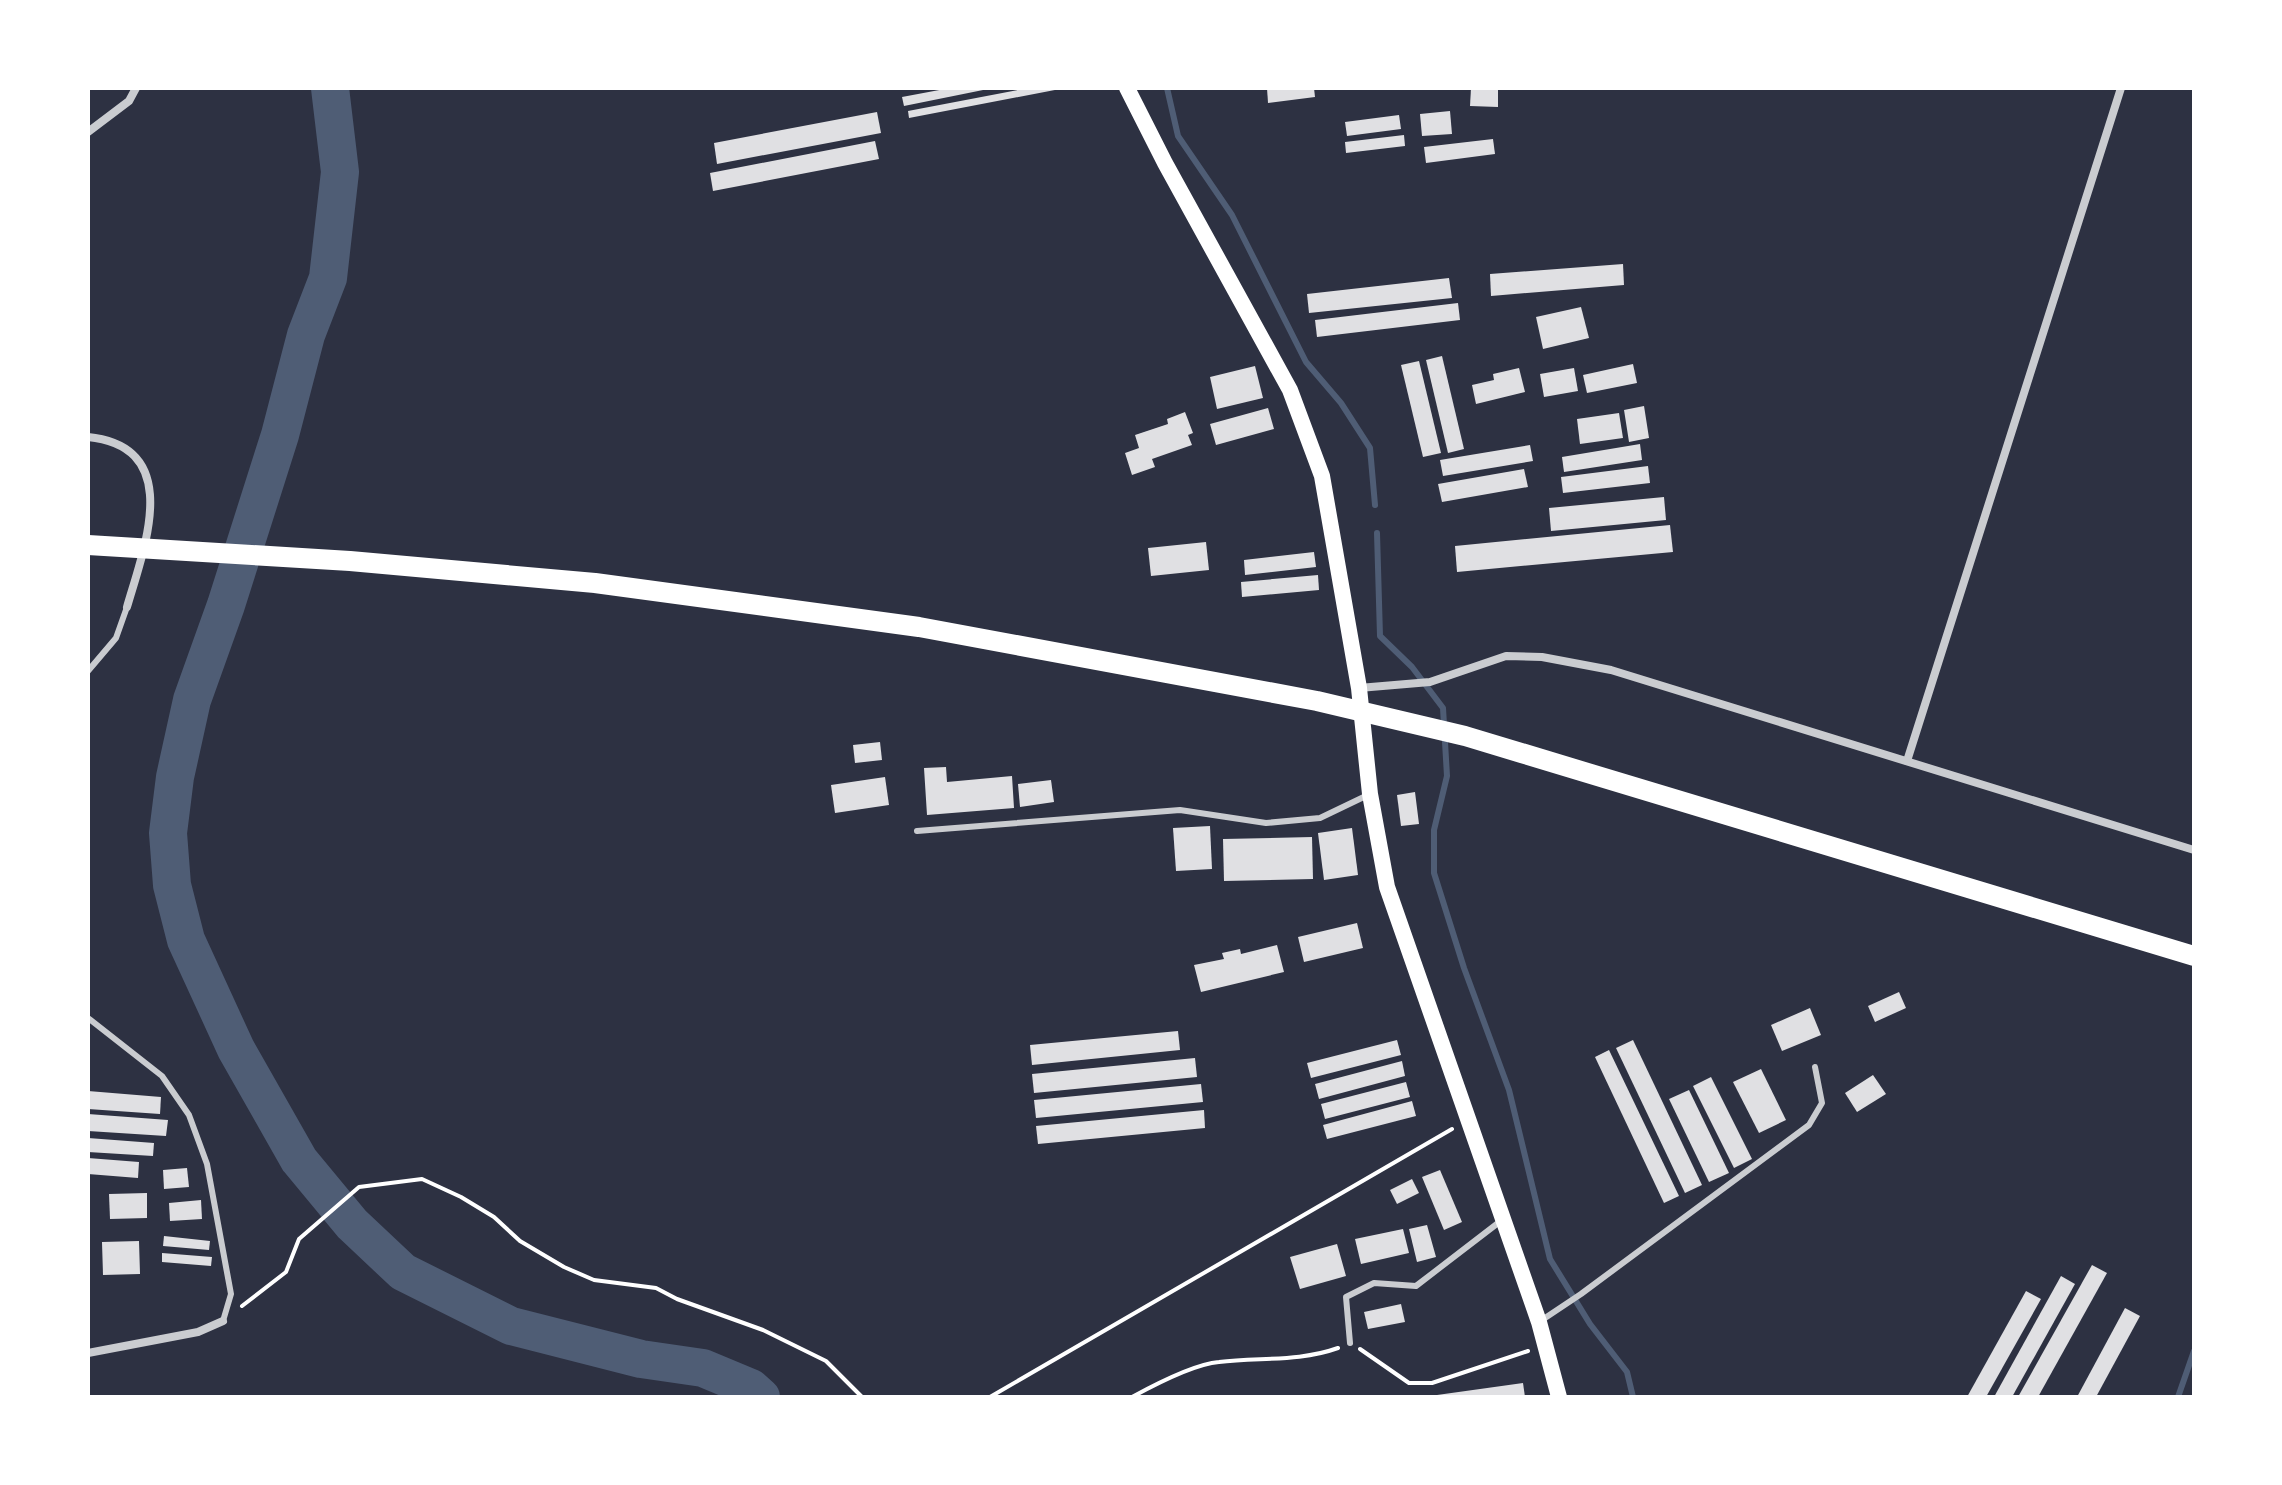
<svg xmlns="http://www.w3.org/2000/svg" width="2282" height="1485" font-family="Barlow,sans-serif">
	<rect width="100%" height="100%" fill="#2d3142"/>
	<g fill="none" stroke-linecap="round" stroke-linejoin="round">
		<g stroke="#4f5d75" stroke-width="6">
			<path d="M1167 88 1178 136 1232 215 1306 362 1341 403 1370 448 1375 505"/>
			<path d="M1377 533 1380 636 1412 667 1443 708 1447 776 1434 830V873L1464 968 1509 1090 1550 1259 1590 1324 1627 1372 1633 1397"/>
			<path d="M2178 1397 2194 1351"/>
		</g>
		<path stroke="#4f5d75" stroke-width="38" d="M330 88 340 172 328 278 306 335 280 435 226 605 192 700 175 777 168 833 172 885 186 940 236 1049 299 1160 352 1224 403 1272 511 1326 641 1359 703 1368 751 1388 761 1397"/>
	</g>
	<g fill="#e0e0e3">
		<path d="M950 88 988 89 904 106 902 97Z"/>
		<path d="M1028 88 1060 89 909 118 908 111Z"/>
		<path d="M1267 88H1314L1315 97 1268 103Z"/>
		<path d="M1471 88H1498V107L1470 106Z"/>
		<path d="M1450 111 1452 134 1422 136 1420 114Z"/>
		<path d="M877 112 881 133 717 164 714 143Z"/>
		<path d="M1399 115 1401 129 1347 136 1345 122Z"/>
		<path d="M1404 135 1405 146 1346 153 1345 142Z"/>
		<path d="M1493 139 1495 154 1426 163 1424 147Z"/>
		<path d="M875 141 879 159 713 191 710 173Z"/>
		<path d="M1623 264 1624 285 1491 296 1490 274Z"/>
		<path d="M1449 278 1452 298 1309 313 1307 294Z"/>
		<path d="M1458 303 1460 320 1317 337 1315 320Z"/>
		<path d="M1581 307 1589 338 1543 349 1536 317Z"/>
		<path d="M1442 356 1464 449 1448 453 1426 360Z"/>
		<path d="M1419 361 1441 453 1423 457 1401 365Z"/>
		<path d="M1633 364 1637 383 1587 393 1583 375Z"/>
		<path d="M1255 366 1263 398 1217 409 1210 377Z"/>
		<path d="M1519 368 1525 392 1476 404 1472 385 1494 380 1493 374Z"/>
		<path d="M1574 368 1578 391 1544 397 1540 374Z"/>
		<path d="M1644 406 1649 438 1629 442 1624 410Z"/>
		<path d="M1268 408 1274 429 1216 445 1210 424Z"/>
		<path d="M1185 412 1193 433 1188 435 1192 445 1152 459 1155 467 1132 475 1125 453 1139 448 1135 435 1168 424 1167 419Z"/>
		<path d="M1619 413 1623 438 1580 444 1577 419Z"/>
		<path d="M1640 444 1642 460 1564 472 1562 457Z"/>
		<path d="M1530 445 1533 461 1443 476 1440 460Z"/>
		<path d="M1648 466 1650 483 1563 493 1561 477Z"/>
		<path d="M1524 469 1528 487 1442 502 1438 484Z"/>
		<path d="M1664 497 1666 520 1551 531 1549 508Z"/>
		<path d="M1670 525 1673 552 1457 572 1455 546Z"/>
		<path d="M1206 542 1209 570 1151 576 1148 548Z"/>
		<path d="M1314 552 1316 567 1245 575 1244 560Z"/>
		<path d="M1318 575 1319 590 1242 597 1241 582Z"/>
		<path d="M880 742 882 760 855 763 853 745Z"/>
		<path d="M946 767 947 782 1012 776 1014 808 927 815 924 768Z"/>
		<path d="M885 777 889 805 835 813 831 785Z"/>
		<path d="M1051 780 1054 802 1020 807 1018 784Z"/>
		<path d="M1415 792 1419 824 1401 826 1397 795Z"/>
		<path d="M1210 826 1212 869 1176 871 1173 828Z"/>
		<path d="M1352 828 1358 875 1324 880 1318 833Z"/>
		<path d="M1312 837 1313 879 1224 881 1223 839Z"/>
		<path d="M1357 923 1363 948 1304 962 1298 937Z"/>
		<path d="M1277 945 1284 972 1201 992 1194 965 1224 959 1222 953 1240 949 1241 954Z"/>
		<path d="M1899 992 1906 1008 1875 1022 1868 1006Z"/>
		<path d="M1810 1008 1821 1035 1782 1051 1771 1025Z"/>
		<path d="M1178 1031 1180 1050 1032 1065 1030 1045Z"/>
		<path d="M1397 1040 1401 1055 1311 1078 1307 1063Z"/>
		<path d="M1633 1040 1702 1185 1685 1193 1616 1048Z"/>
		<path d="M1609 1050 1679 1196 1664 1203 1595 1057Z"/>
		<path d="M1195 1058 1197 1077 1034 1093 1032 1074Z"/>
		<path d="M1402 1061 1405 1076 1319 1099 1315 1084Z"/>
		<path d="M1761 1069 1786 1120 1759 1133 1733 1082Z"/>
		<path d="M1873 1075 1886 1094 1857 1112 1845 1093Z"/>
		<path d="M1711 1077 1752 1159 1734 1168 1693 1086Z"/>
		<path d="M1406 1082 1410 1097 1325 1119 1321 1104Z"/>
		<path d="M1201 1084 1203 1102 1036 1118 1034 1100Z"/>
		<path d="M1689 1090 1729 1173 1709 1182 1669 1099Z"/>
		<path d="M88 1091 161 1097 160 1114 88 1109Z"/>
		<path d="M1412 1101 1416 1116 1327 1139 1323 1125Z"/>
		<path d="M1204 1110 1205 1128 1038 1144 1036 1126Z"/>
		<path d="M88 1114 168 1120 166 1136 88 1131Z"/>
		<path d="M88 1138 154 1143 153 1156 88 1152Z"/>
		<path d="M88 1158 139 1162 138 1178 88 1174Z"/>
		<path d="M187 1168 189 1187 164 1189 163 1170Z"/>
		<path d="M1440 1170 1462 1222 1444 1230 1422 1177Z"/>
		<path d="M1412 1179 1419 1193 1397 1204 1390 1190Z"/>
		<path d="M147 1193V1218L110 1219 109 1194Z"/>
		<path d="M201 1200 202 1219 170 1221 169 1203Z"/>
		<path d="M1427 1225 1436 1257 1417 1262 1409 1229Z"/>
		<path d="M1403 1229 1409 1253 1361 1264 1355 1239Z"/>
		<path d="M164 1236 210 1241 209 1250 163 1246Z"/>
		<path d="M139 1241 140 1274 103 1275 102 1242Z"/>
		<path d="M1337 1244 1346 1276 1300 1289 1290 1257Z"/>
		<path d="M162 1253 212 1257 211 1266 162 1262Z"/>
		<path d="M2092 1265 2107 1273 2038 1397H2018Z"/>
		<path d="M2061 1276 2075 1284 2012 1397H1994Z"/>
		<path d="M2026 1291 2041 1299 1986 1397H1967Z"/>
		<path d="M1401 1304 1405 1322 1368 1329 1364 1312Z"/>
		<path d="M2125 1308 2140 1316 2096 1397H2077Z"/>
		<path d="M1523 1383 1525 1397H1437V1395Z"/>
	</g>
	<g fill="none" stroke-linecap="round" stroke-linejoin="round">
		<g stroke="#fff" stroke-width="4">
			<path d="M242 1306 286 1272 299 1239 359 1187 422 1179 461 1197 494 1217 520 1241 564 1267 594 1280 656 1288 677 1299 763 1330 826 1361 862 1397"/>
			<path d="M1360 1349 1409 1383H1432L1528 1351"/>
			<path d="M990 1397 1452 1129"/>
			<path d="M1132 1397C1154 1385 1195 1364 1219 1362 1259 1357 1299 1362 1338 1348"/>
		</g>
		<g stroke="#caccd0" stroke-width="6">
			<path d="M88 671 116 638 127 607"/>
			<path d="M917 831 1180 810 1266 823 1320 818 1370 794"/>
			<path d="M88 1018 162 1076 189 1115 207 1164 231 1294 223 1321"/>
			<path d="M1542 1320 1581 1294 1809 1125 1822 1103 1815 1067"/>
			<path d="M1350 1343 1346 1297 1374 1283 1416 1286 1502 1220"/>
		</g>
		<g stroke="#caccd0" stroke-width="8">
			<path d="M88 132 129 101 136 88"/>
			<path d="M88 437C185 447 144 548 127 607"/>
			<path d="M1359 688 1430 682 1506 656 1542 657 1611 670 2194 850"/>
			<path d="M1907 761 2121 88"/>
			<path d="M88 1353 198 1332 223 1321"/>
		</g>
		<path stroke="#fff" stroke-width="16" d="M1127 88 1165 163 1290 390 1322 476 1359 688 1370 794 1387 887 1539 1322 1559 1397"/>
		<path stroke="#fff" stroke-width="20" d="M88 545 350 561 595 583 919 627 1317 701 1465 736 2194 956"/>
	</g>
	<rect width="2282" height="1485" fill="none" stroke="#ffffff" stroke-width="180"/>
</svg>
